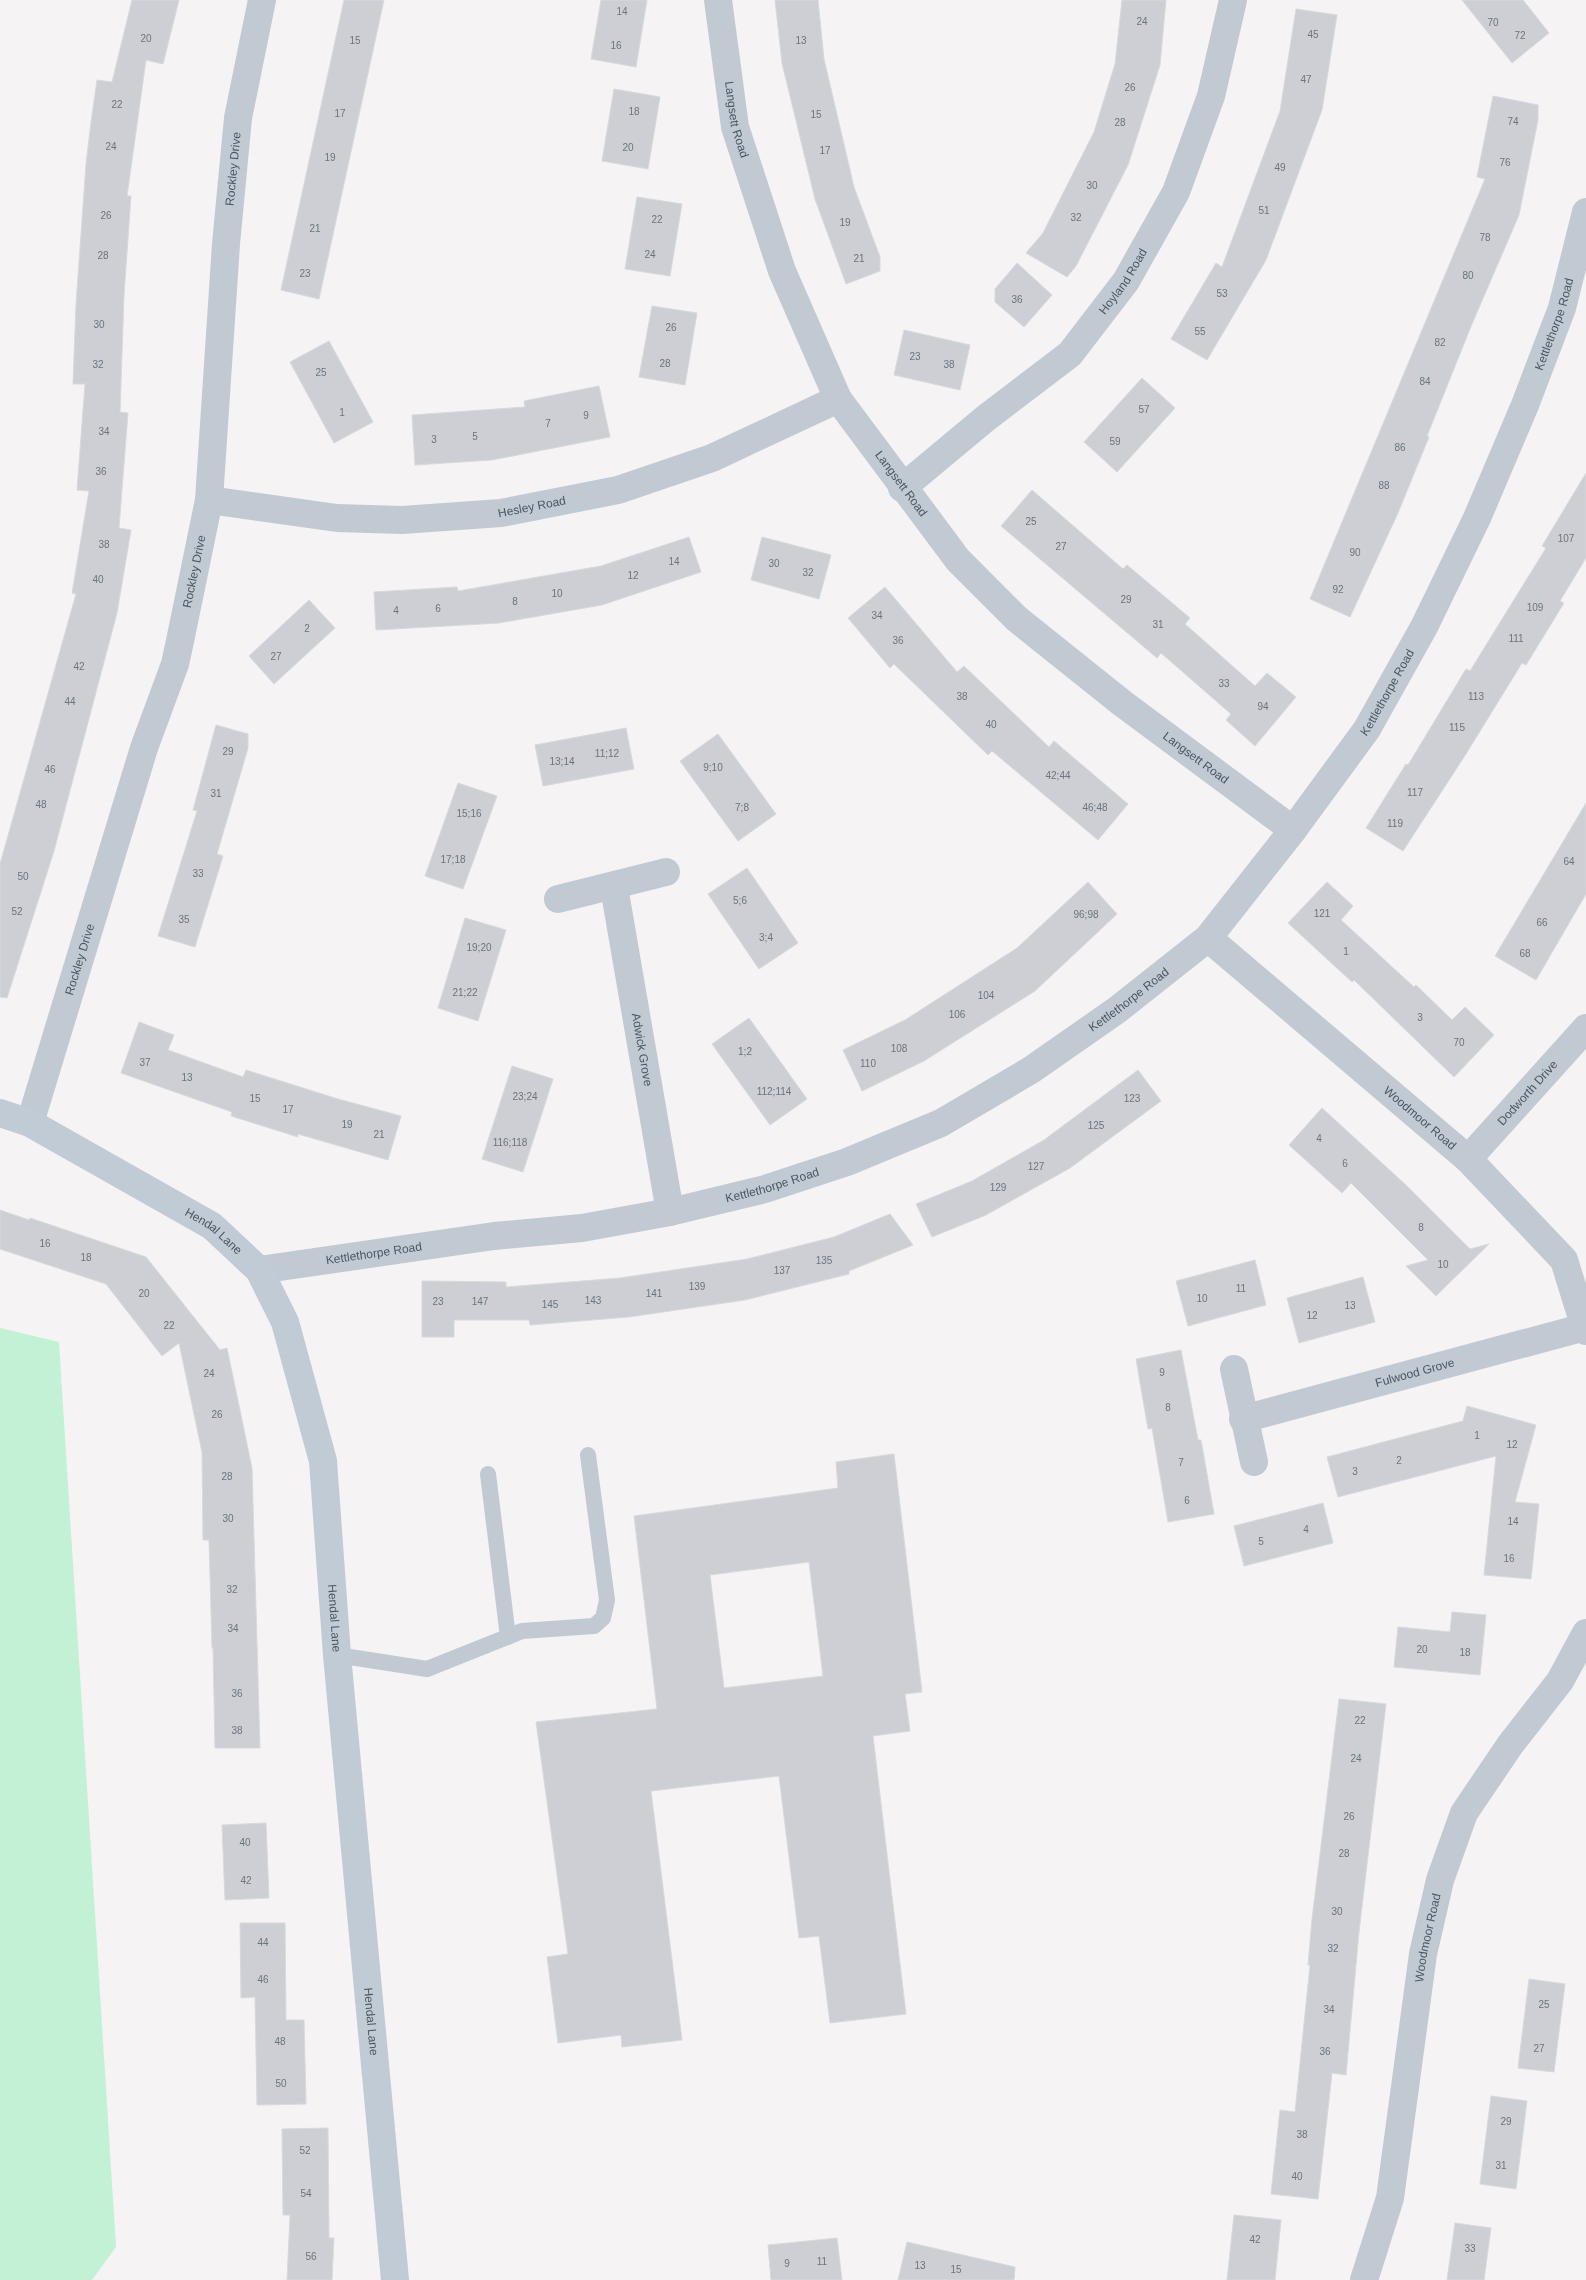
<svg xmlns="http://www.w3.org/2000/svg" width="1586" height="2280" font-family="Helvetica,sans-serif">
	<rect width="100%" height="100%" fill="#f5f3f3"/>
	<path fill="#c3f1d5" d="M0 1328 59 1342 116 2247 92 2280H0Z"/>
	<g fill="#cdcfd5" stroke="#d7d9de" fill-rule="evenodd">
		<path d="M132 0H179L163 64 146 60 127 196H131L124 295 120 412 128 413 119 528 131 530 117 613 54 851 7 998 0 997V864L76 594 72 593 89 491 77 490 85 384H73L76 304 86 164 91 122 97 80 112 82Z"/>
		<path d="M344 0H384L319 299 281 290Z"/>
		<path d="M601 0H647L636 67 591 59Z"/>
		<path d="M775 0H818L824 59 854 187 880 257V271L846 284 815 199 782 63Z"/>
		<path d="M1122 0H1166L1160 65 1128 165 1076 266 1067 277 1026 253 1043 233 1094 132 1115 64Z"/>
		<path d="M1462 0H1523L1549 33 1512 63Z"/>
		<path d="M1296 9 1337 15 1322 110 1266 260 1207 360 1171 339 1216 263 1222 267 1280 111Z"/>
		<path d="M614 89 660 97 648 169 602 161Z"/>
		<path d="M1493 96 1538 105V120L1519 215 1472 324 1427 436 1429 437 1398 513 1350 617 1310 599 1485 179 1477 177Z"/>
		<path d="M637 197 682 204 670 276 625 269Z"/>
		<path d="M1017 263 1052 295 1024 327 995 302V289Z"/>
		<path d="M652 306 697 313 685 385 639 377Z"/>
		<path d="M904 330 970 345 960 390 894 375Z"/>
		<path d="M329 341 373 422 334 443 290 362Z"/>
		<path d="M1142 378 1175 408 1117 472 1084 442Z"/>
		<path d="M599 386 610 437 492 460 415 465 412 415 525 407 524 401Z"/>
		<path d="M1586 473V558L1560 601 1564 603 1526 665 1522 663 1466 754 1403 851 1366 828 1406 764 1408 765 1466 669 1470 671 1546 548 1542 546Z"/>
		<path d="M1032 490 1123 569 1127 565 1190 618 1185 624 1255 686 1267 673 1296 697 1255 746 1226 720 1231 714 1161 653 1157 658 1001 526Z"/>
		<path d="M689 537 701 572 602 605 499 623 376 630 374 592 457 587 458 591 601 566Z"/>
		<path d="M762 537 831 555 819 599 751 580Z"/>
		<path d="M885 587 957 672 964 666 1049 747 1054 741 1128 804 1098 840 992 751 988 755 894 664 890 668 848 618Z"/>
		<path d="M309 600 335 628 274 684 249 656Z"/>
		<path d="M216 725 248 734V748L217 854 223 856 195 947 158 936 197 811 193 810Z"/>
		<path d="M626 728 634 769 543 786 535 745Z"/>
		<path d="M718 734 776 814 738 841 680 761Z"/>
		<path d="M458 783 497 796 463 889 425 876Z"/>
		<path d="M1586 803V894L1536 980 1495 956Z"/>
		<path d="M747 868 798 943 759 969 708 894Z"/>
		<path d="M1088 882 1117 914 1035 991 924 1061 862 1091 843 1050 905 1020 1017 948Z"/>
		<path d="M1327 882 1353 906 1341 920 1414 987 1416 985 1452 1020 1465 1007 1494 1035 1454 1077 1354 980 1352 982 1288 923Z"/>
		<path d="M465 918 506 930 478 1021 438 1008Z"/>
		<path d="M749 1018 807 1099 770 1125 712 1044Z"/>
		<path d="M139 1022 174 1035 168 1050 243 1077 246 1070 338 1099 401 1116 388 1160 298 1134V1137L231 1116 232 1112 121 1073Z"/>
		<path d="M512 1066 553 1079 523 1172 482 1159Z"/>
		<path d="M1138 1070 1161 1101 1070 1168 986 1215 932 1237 916 1204 972 1181 1044 1140Z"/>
		<path d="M1322 1108 1407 1186 1470 1249 1489 1244 1436 1296 1406 1266 1428 1260 1351 1183 1342 1193 1289 1145Z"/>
		<path d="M0 1210 29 1220 30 1218 146 1257 220 1350 227 1348 252 1468 260 1748H215L213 1648H212L209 1540H203L202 1452 179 1343 162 1356 106 1284 0 1249Z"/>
		<path d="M890 1214 913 1245 849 1271V1274L745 1300 629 1317 530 1325 529 1320H454V1337H422V1281L506 1282V1287L620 1278 747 1259 834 1237Z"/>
		<path d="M1255 1260 1266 1305 1188 1326 1176 1281Z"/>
		<path d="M1363 1277 1375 1322 1299 1343 1287 1298Z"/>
		<path d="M1181 1350 1198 1440H1201L1214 1514 1168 1522 1152 1428 1148 1429 1136 1359Z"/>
		<path d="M1467 1406 1536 1425 1515 1502 1539 1504 1531 1579 1484 1575 1496 1456 1338 1497 1327 1457 1463 1421Z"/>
		<path d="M894 1454 922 1692 905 1694 910 1731 873 1736 906 2014 830 2023 819 1936 799 1938 779 1776 651 1791 682 2040 622 2047 621 2035 558 2043 547 1957 568 1954 536 1722 657 1709 634 1516 838 1488 836 1462ZM809 1562 823 1676 724 1688 710 1575Z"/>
		<path d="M1323 1503 1333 1543 1244 1566 1234 1526Z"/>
		<path d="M1452 1612 1486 1615 1480 1675 1394 1667 1398 1627 1450 1632Z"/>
		<path d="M1339 1699 1386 1704 1359 1932 1346 2075 1332 2073 1318 2199 1271 2194 1280 2110 1295 2112 1310 1965H1308L1312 1919Z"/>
		<path d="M266 1823 269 1898 225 1900 222 1825Z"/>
		<path d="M240 1923H285L286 2020H304L306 2104 257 2105 255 1997 241 1998Z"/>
		<path d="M1529 1979 1565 1984 1554 2072 1518 2068Z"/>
		<path d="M1491 2096 1527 2101 1516 2189 1480 2184Z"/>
		<path d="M328 2128 329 2238H334L332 2280H287L290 2215H283L282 2129Z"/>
		<path d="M1234 2215 1281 2220 1275 2280H1227Z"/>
		<path d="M1455 2223 1491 2228 1484 2280H1447Z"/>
		<path d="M837 2238 842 2280H771L768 2245Z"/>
		<path d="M907 2242 1015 2267 1014 2280H898Z"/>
	</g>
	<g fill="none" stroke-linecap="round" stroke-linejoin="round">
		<g stroke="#c1cad2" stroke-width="16">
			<path d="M488 1474 508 1637"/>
			<path d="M337 1655 427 1669 522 1631 594 1626 603 1618 607 1600 588 1455"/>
		</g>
		<g stroke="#c1cad2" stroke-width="28">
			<path id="s1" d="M718 0 735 127 782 271 838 399 958 560 1017 619 1122 703 1293 830"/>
			<path id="s2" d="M902 488 986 418 1070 354 1126 281 1176 192 1211 96 1233 0"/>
			<path id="s3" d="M209 500 337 518 402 520 501 513 618 490 712 458 838 399"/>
			<path id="s4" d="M614 887 670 1212"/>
			<path d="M558 899 666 872"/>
			<path id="s5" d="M1208 938 1468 1159 1564 1260 1586 1331"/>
			<path id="s6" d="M30 1123 144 748 175 664 180 641 209 500 226 244 238 118 262 0"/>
			<path id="s7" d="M1468 1159 1586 1028"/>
			<path id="s8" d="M259 1270 494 1236 582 1228 670 1212 765 1189 847 1162 941 1123 1031 1070 1117 1010 1208 938 1293 830 1367 729 1424 627 1477 518 1525 405 1562 308 1586 212"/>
			<path d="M1234 1369 1254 1462"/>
			<path id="s9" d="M1243 1419 1585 1327"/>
			<path id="s10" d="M1364 2280 1390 2198 1423 1954 1440 1880 1464 1813 1510 1745 1560 1681 1586 1633"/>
		</g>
		<path stroke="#c1cbd6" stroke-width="28" id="s11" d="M0 1113 30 1123 212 1226 259 1270 285 1322 323 1461 337 1655 395 2280"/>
	</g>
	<g text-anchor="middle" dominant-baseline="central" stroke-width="4" stroke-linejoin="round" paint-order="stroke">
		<g font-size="10" fill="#6b747e">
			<text x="622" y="11">14</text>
			<text x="1142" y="21">24</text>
			<text x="1493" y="22">70</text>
			<text x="1313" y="34">45</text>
			<text x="1520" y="35">72</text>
			<text x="146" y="38">20</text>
			<text x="355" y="40">15</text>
			<text x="801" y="40">13</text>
			<text x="616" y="45">16</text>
			<text x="1306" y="79">47</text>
			<text x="1130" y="87">26</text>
			<text x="117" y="104">22</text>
			<text x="634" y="111">18</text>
			<text x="340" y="113">17</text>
			<text x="816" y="114">15</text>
			<text x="1513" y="121">74</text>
			<text x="1120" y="122">28</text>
			<text x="111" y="146">24</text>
			<text x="628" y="147">20</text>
			<text x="825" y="150">17</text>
			<text x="330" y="157">19</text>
			<text x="1505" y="162">76</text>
			<text x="1280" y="167">49</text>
			<text x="1092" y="185">30</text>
			<text x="1264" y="210">51</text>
			<text x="106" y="215">26</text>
			<text x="1076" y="217">32</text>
			<text x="657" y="219">22</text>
			<text x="845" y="222">19</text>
			<text x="315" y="228">21</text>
			<text x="1485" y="237">78</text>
			<text x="650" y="254">24</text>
			<text x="103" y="255">28</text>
			<text x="859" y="258">21</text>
			<text x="305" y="273">23</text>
			<text x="1468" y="275">80</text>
			<text x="1222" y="293">53</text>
			<text x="1017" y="299">36</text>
			<text x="99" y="324">30</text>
			<text x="671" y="327">26</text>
			<text x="1200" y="331">55</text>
			<text x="1440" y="342">82</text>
			<text x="915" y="356">23</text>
			<text x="665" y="363">28</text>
			<text x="98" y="364">32</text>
			<text x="949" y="364">38</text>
			<text x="321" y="372">25</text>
			<text x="1425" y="381">84</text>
			<text x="1144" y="409">57</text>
			<text x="342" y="412">1</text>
			<text x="586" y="415">9</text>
			<text x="548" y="423">7</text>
			<text x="104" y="431">34</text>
			<text x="475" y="436">5</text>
			<text x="434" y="439">3</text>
			<text x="1115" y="441">59</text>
			<text x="1400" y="447">86</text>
			<text x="101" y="471">36</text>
			<text x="1384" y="485">88</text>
			<text x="1031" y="521">25</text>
			<text x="1566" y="538">107</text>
			<text x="104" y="544">38</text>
			<text x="1061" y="546">27</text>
			<text x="1355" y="552">90</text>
			<text x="674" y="561">14</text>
			<text x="774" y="563">30</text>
			<text x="808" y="572">32</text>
			<text x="633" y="575">12</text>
			<text x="98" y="579">40</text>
			<text x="1338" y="589">92</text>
			<text x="557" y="593">10</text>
			<text x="1126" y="599">29</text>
			<text x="515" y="601">8</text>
			<text x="1535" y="607">109</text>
			<text x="438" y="608">6</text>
			<text x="396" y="610">4</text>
			<text x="877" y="615">34</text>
			<text x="1158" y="624">31</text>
			<text x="307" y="628">2</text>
			<text x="1516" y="638">111</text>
			<text x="898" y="640">36</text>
			<text x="276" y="656">27</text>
			<text x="79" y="666">42</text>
			<text x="1224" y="683">33</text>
			<text x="962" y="696">38</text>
			<text x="1476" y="696">113</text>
			<text x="70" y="701">44</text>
			<text x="1263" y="706">94</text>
			<text x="991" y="724">40</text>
			<text x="1457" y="727">115</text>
			<text x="228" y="751">29</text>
			<text x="607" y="753">11;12</text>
			<text x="562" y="761">13;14</text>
			<text x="713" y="767">9;10</text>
			<text x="50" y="769">46</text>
			<text x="1058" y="775">42;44</text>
			<text x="1415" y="792">117</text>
			<text x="216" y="793">31</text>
			<text x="41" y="804">48</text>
			<text x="742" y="807">7;8</text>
			<text x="1095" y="807">46;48</text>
			<text x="469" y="813">15;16</text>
			<text x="1395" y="823">119</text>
			<text x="453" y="859">17;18</text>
			<text x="1569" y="861">64</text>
			<text x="198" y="873">33</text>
			<text x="23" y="876">50</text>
			<text x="740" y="900">5;6</text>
			<text x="17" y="911">52</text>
			<text x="1322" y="913">121</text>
			<text x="1086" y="914">96;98</text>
			<text x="184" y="919">35</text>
			<text x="1542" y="922">66</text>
			<text x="766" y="937">3;4</text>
			<text x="479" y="947">19;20</text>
			<text x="1346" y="951">1</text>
			<text x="1525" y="953">68</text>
			<text x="465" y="992">21;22</text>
			<text x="986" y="995">104</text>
			<text x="957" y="1014">106</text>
			<text x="1420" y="1017">3</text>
			<text x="1459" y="1042">70</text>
			<text x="899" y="1048">108</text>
			<text x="745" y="1051">1;2</text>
			<text x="145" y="1062">37</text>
			<text x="868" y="1063">110</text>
			<text x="187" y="1077">13</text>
			<text x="774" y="1091">112;114</text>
			<text x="525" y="1096">23;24</text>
			<text x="255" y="1098">15</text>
			<text x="1132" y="1098">123</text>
			<text x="288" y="1109">17</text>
			<text x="347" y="1124">19</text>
			<text x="1096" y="1125">125</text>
			<text x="379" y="1134">21</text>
			<text x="1319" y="1138">4</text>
			<text x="510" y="1142">116;118</text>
			<text x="1345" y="1163">6</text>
			<text x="1036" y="1166">127</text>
			<text x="998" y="1187">129</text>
			<text x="1421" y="1227">8</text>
			<text x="45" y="1243">16</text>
			<text x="86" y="1257">18</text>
			<text x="824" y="1260">135</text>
			<text x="1443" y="1264">10</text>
			<text x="782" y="1270">137</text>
			<text x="697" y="1286">139</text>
			<text x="1241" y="1288">11</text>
			<text x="144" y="1293">20</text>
			<text x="654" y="1293">141</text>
			<text x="1202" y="1298">10</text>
			<text x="593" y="1300">143</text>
			<text x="438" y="1301">23</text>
			<text x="480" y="1301">147</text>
			<text x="550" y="1304">145</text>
			<text x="1350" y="1305">13</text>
			<text x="1312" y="1315">12</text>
			<text x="169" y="1325">22</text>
			<text x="1162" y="1372">9</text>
			<text x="209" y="1373">24</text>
			<text x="1168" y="1407">8</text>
			<text x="217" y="1414">26</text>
			<text x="1477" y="1435">1</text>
			<text x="1512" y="1444">12</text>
			<text x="1399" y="1460">2</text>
			<text x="1181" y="1462">7</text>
			<text x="1355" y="1471">3</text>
			<text x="227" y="1476">28</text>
			<text x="1187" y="1500">6</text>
			<text x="228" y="1518">30</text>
			<text x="1513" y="1521">14</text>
			<text x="1306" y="1529">4</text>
			<text x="1261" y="1541">5</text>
			<text x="1509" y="1558">16</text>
			<text x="232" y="1589">32</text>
			<text x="233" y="1628">34</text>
			<text x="1422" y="1649">20</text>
			<text x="1465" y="1652">18</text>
			<text x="237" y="1693">36</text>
			<text x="1360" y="1720">22</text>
			<text x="237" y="1730">38</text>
			<text x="1356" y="1758">24</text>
			<text x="1349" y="1816">26</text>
			<text x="245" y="1842">40</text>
			<text x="1344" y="1853">28</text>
			<text x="246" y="1880">42</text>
			<text x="1337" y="1911">30</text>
			<text x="263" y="1942">44</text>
			<text x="1333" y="1948">32</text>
			<text x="263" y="1979">46</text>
			<text x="1544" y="2004">25</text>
			<text x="1329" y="2009">34</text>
			<text x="280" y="2041">48</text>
			<text x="1539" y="2048">27</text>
			<text x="1325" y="2051">36</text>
			<text x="281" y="2083">50</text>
			<text x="1506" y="2121">29</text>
			<text x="1302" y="2134">38</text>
			<text x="305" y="2150">52</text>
			<text x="1501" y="2165">31</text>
			<text x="1297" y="2176">40</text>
			<text x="306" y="2193">54</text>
			<text x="1255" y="2239">42</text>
			<text x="1470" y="2248">33</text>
			<text x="311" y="2256">56</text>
			<text x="822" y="2261">11</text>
			<text x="787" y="2263">9</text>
			<text x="920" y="2265">13</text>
			<text x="956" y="2269">15</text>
		</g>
		<g font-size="12" fill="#4a5661" stroke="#fff">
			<text stroke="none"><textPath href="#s1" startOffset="121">Langsett Road</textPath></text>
			<text stroke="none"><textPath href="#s6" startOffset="981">Rockley Drive</textPath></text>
			<text stroke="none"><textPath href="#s2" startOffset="305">Hoyland Road</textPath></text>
			<text stroke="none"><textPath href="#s8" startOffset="1736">Kettlethorpe Road</textPath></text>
			<text stroke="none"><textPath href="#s1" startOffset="525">Langsett Road</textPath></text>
			<text stroke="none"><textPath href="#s3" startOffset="325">Hesley Road</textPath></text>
			<text stroke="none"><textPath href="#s6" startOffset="576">Rockley Drive</textPath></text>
			<text stroke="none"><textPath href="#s8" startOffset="1331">Kettlethorpe Road</textPath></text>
			<text stroke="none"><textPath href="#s1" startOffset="930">Langsett Road</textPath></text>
			<text stroke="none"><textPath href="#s6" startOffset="171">Rockley Drive</textPath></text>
			<text stroke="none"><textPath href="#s8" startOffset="926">Kettlethorpe Road</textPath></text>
			<text stroke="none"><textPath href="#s4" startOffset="165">Adwick Grove</textPath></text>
			<text stroke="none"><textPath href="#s7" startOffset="89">Dodworth Drive</textPath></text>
			<text stroke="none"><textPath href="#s5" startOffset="278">Woodmoor Road</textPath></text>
			<text stroke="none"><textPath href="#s8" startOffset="521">Kettlethorpe Road</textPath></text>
			<text stroke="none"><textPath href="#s11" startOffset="245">Hendal Lane</textPath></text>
			<text stroke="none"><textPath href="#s8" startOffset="116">Kettlethorpe Road</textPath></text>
			<text stroke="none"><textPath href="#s9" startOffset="178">Fulwood Grove</textPath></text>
			<text stroke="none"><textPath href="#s11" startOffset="665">Hendal Lane</textPath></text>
			<text stroke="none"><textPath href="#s10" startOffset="349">Woodmoor Road</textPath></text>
			<text stroke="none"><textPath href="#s11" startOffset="1070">Hendal Lane</textPath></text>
		</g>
	</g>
</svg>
